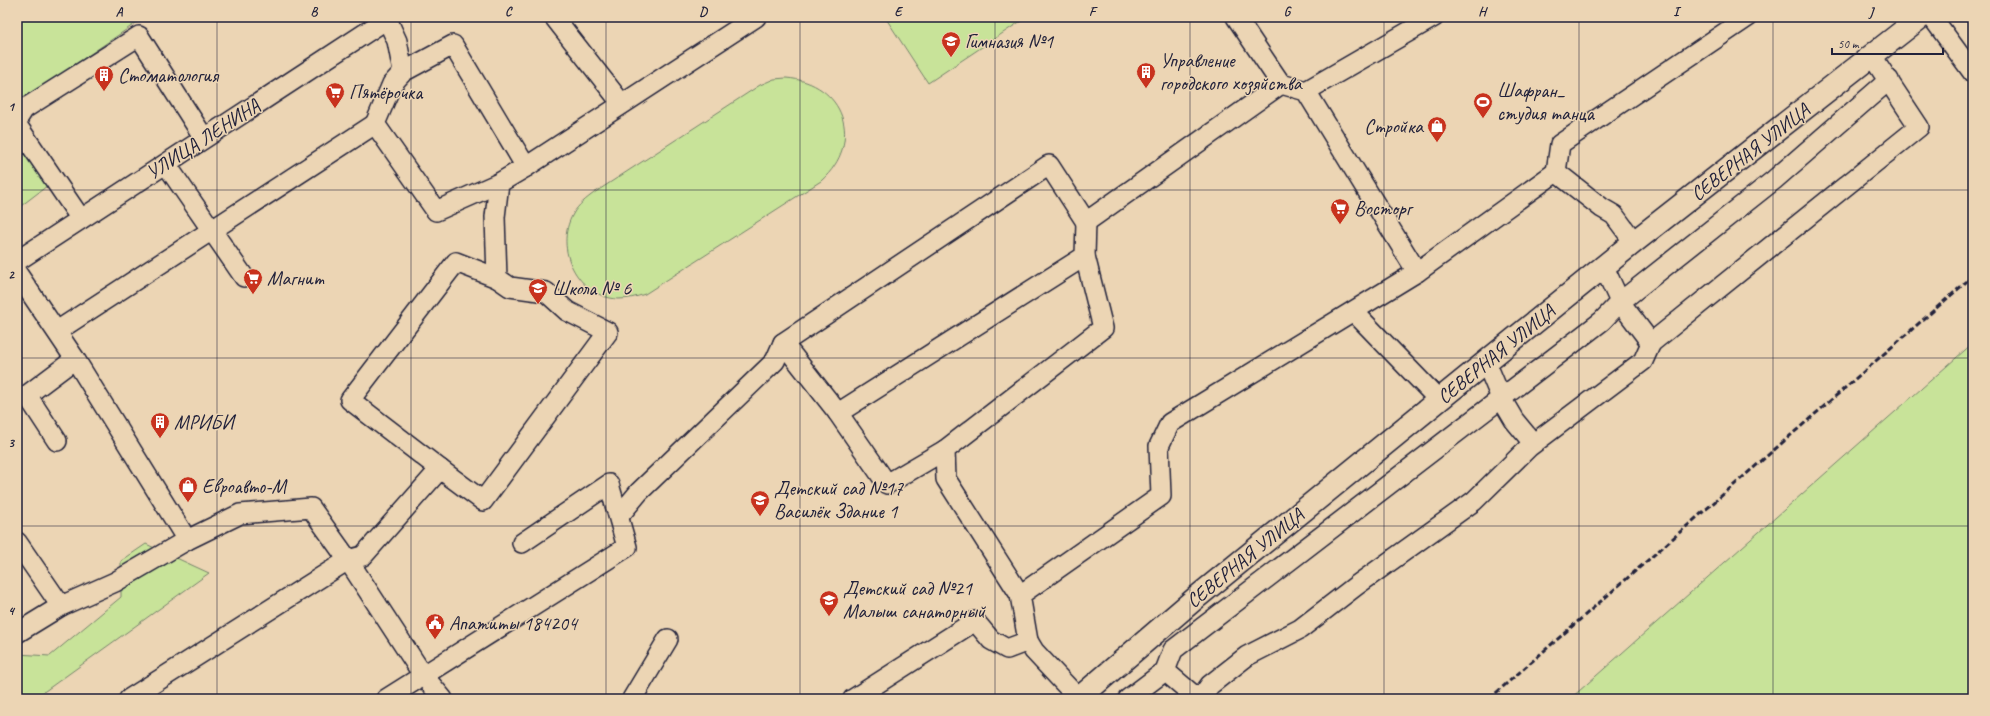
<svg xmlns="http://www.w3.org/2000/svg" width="1990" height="716" font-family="Caveat,sans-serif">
	<rect width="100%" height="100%" fill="#ecd5b4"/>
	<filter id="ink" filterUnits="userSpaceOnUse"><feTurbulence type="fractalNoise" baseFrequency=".025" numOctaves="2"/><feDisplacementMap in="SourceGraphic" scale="8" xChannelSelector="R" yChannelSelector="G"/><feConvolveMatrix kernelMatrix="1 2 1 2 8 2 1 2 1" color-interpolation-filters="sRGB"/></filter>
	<g filter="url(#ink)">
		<g fill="#c8e399" stroke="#75826a">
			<path d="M17 17H141L139 21 17 104Z"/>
			<path d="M885 17H1027L928 83Z"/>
			<path d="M786 78C844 82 865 142 821 181L645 294C636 297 628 299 618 299 578 297 553 249 573 214 578 205 586 199 594 193L760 85 774 79Z"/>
			<path d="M17 126 38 159 47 186 17 209Z"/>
			<path d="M1973 343V699H1570Z"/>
			<path d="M146 544 209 573 34 699H17V654L50 656 121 597V561Z"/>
		</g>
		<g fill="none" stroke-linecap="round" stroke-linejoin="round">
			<defs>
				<g id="minor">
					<path d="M554 17 622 104"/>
					<path d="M1236 17 1281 84"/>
					<path d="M1932 17 1973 73"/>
					<path d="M387 19 397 41 403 72"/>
					<path d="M453 45 526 167 499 183 436 211 375 124 392 84 403 72Z"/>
					<path d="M1306 91 1434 17"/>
					<path d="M17 120 24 109 139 36 204 138"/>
					<path d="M17 125 81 219"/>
					<path d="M166 164 244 277"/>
					<path d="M526 167 756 17"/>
					<path d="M1634 242 1614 215 1602 208 1556 172 1560 144 1748 17"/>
					<path d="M17 261 390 17"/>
					<path d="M1604 267 1620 302 1651 343 1919 127 1872 56"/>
					<path d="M1417 272 1556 172"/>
					<path d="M17 273 75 359 187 540 115 582 61 606 17 542"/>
					<path d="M1354 312 1439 400"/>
					<path d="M57 331 375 124"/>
					<path d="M783 343 838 413 1085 256 1086 222"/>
					<path d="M1486 362 1501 398 1514 420 1533 443"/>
					<path d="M838 413 887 484 945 450"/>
					<path d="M57 441 27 395 75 359"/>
					<path d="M440 469 350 400 456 262 497 278"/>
					<path d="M619 516 639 492 775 361 783 343 1049 165 1086 222 1281 84"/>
					<path d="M187 540 240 514 311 508 348 560 363 556 440 469 483 501 608 332 567 311 546 292 510 287 497 278 495 217 499 183"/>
					<path d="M1020 595 946 479 945 450 1103 328 1085 256"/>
					<path d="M17 633 61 606"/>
					<path d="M1028 641 1020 595 1161 496 1159 446 1170 423 1417 272 1306 91 1281 84"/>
					<path d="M1165 671 1198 699"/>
					<path d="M129 699 348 560 423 675 443 699"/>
					<path d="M386 699 627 547 609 484 522 543"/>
					<path d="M632 699 668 639"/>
					<path d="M853 699 975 621 991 640 1007 649 1028 641 1034 651 1079 699"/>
					<path d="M1128 699 1165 671 1173 650 1602 321 1620 302 1774 180 1889 80"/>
					<path d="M1200 699 1210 685 1247 656 1300 629 1357 585 1474 501 1529 447 1643 361 1651 343"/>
				</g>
				<path id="major" d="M1078 699 1197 597 1439 400 1634 242 1921 17"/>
			</defs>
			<use href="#minor" stroke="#22223b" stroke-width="22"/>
			<use href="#major" stroke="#22223b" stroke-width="25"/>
			<use href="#minor" stroke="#ecd5b4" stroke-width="19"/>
			<use href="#major" stroke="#ecd5b4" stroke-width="22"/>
			<path stroke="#22223b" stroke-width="3" stroke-dasharray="6 3" stroke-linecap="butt" d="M1489 699 1973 276"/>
		</g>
	</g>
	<path fill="none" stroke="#22223b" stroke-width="1" stroke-opacity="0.55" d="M217 17V699M411 17V699M606 17V699M800 17V699M995 17V699M1190 17V699M1384 17V699M1579 17V699M1773 17V699M17 190H1973M17 358H1973M17 526H1973"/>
	<defs>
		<symbol id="school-pin" viewBox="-11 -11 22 30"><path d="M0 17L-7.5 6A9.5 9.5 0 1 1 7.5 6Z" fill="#c8321e" stroke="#ecd5b4"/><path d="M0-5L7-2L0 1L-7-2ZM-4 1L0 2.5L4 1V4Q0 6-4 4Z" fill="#fff"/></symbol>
		<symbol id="building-pin" viewBox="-11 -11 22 30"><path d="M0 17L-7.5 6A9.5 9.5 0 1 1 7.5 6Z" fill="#c8321e" stroke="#ecd5b4"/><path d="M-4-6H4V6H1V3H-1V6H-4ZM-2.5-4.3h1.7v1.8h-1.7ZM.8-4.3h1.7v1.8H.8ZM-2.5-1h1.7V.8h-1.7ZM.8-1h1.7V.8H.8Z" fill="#fff"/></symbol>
		<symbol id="supermarket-pin" viewBox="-11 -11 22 30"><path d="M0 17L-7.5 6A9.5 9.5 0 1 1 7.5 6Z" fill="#c8321e" stroke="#ecd5b4"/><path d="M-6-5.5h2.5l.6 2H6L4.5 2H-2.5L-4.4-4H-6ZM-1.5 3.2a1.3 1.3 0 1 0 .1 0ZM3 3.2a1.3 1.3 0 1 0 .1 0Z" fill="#fff"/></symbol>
		<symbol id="stadium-pin" viewBox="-11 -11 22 30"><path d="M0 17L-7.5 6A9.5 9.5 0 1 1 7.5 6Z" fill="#c8321e" stroke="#ecd5b4"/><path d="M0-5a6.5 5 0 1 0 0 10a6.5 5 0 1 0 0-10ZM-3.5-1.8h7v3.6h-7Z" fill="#fff"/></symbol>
		<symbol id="shop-pin" viewBox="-11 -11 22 30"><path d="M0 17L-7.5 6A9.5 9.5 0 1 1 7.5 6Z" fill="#c8321e" stroke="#ecd5b4"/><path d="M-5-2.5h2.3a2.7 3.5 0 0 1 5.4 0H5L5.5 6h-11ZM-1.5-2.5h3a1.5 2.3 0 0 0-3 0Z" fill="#fff"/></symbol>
		<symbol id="civic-pin" viewBox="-11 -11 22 30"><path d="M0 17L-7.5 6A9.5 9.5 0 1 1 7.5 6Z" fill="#c8321e" stroke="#ecd5b4"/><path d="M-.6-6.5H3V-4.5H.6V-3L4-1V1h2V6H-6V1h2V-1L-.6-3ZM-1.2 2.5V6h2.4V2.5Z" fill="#fff"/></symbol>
	</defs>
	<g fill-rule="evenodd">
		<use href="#school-pin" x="940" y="30" width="22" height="30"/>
		<use href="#building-pin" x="1135" y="61" width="22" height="30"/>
		<use href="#building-pin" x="93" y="64" width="22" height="30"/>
		<use href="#supermarket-pin" x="324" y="81" width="22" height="30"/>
		<use href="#stadium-pin" x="1472" y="91" width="22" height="30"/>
		<use href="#shop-pin" x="1426" y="115" width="22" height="30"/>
		<use href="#supermarket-pin" x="1329" y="197" width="22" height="30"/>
		<use href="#supermarket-pin" x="242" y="267" width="22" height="30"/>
		<use href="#school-pin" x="527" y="277" width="22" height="30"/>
		<use href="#building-pin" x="149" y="411" width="22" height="30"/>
		<use href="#shop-pin" x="177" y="475" width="22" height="30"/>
		<use href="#school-pin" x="749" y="489" width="22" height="30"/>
		<use href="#school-pin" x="818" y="589" width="22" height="30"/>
		<use href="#civic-pin" x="424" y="612" width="22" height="30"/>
	</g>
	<g text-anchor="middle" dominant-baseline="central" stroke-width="3" stroke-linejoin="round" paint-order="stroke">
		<g font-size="20" fill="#22223b" stroke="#ecd5b4" text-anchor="start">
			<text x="965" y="41">Гимназия №1</text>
			<text x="1160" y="60">Управление<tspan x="1160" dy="23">городского хозяйства</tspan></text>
			<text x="118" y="75">Стоматология</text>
			<text x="1497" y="90">Шафран_<tspan x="1497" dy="23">студия танца</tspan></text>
			<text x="349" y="92">Пятёрочка</text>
			<text x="1423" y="126" text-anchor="end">Стройка</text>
			<text x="1354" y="208">Восторг</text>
			<text x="267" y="278">Магнит</text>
			<text x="552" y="288">Школа № 6</text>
			<text x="174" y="422">МРИБИ</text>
			<text x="202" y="486">Евроавто-М</text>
			<text x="774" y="488">Детский сад №17<tspan x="774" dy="23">Василёк Здание 1</tspan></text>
			<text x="843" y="588">Детский сад №21<tspan x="843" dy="23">Малыш санаторный</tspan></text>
			<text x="449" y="623">Апатиты 184204</text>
		</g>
		<g font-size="20" fill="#22223b" stroke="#ecd5b4">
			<text transform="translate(203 139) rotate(-33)">УЛИЦА ЛЕНИНА</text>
			<text transform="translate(1750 152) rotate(-38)">СЕВЕРНАЯ УЛИЦА</text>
			<text transform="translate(1496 354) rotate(-39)">СЕВЕРНАЯ УЛИЦА</text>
			<text transform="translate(1245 558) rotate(-39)">СЕВЕРНАЯ УЛИЦА</text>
		</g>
	</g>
	<rect width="1990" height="716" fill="none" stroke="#ecd5b4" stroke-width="44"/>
	<path d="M1832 48v6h111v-6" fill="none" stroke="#22223b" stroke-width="2"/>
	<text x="1838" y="48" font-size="12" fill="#22223b" stroke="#ecd5b4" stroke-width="3" paint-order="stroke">50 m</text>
	<rect x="22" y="22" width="1946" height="672" fill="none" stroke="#22223b" stroke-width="1.5"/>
	<g font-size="13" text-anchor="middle" font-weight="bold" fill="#22223b">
		<text x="119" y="16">A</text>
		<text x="314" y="16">B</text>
		<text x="508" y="16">C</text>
		<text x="703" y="16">D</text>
		<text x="898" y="16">E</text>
		<text x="1092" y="16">F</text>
		<text x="1287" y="16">G</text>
		<text x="1482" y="16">H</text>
		<text x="1676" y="16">I</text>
		<text x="1871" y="16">J</text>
		<text x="11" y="111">1</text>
		<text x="11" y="279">2</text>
		<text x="11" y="447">3</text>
		<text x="11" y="615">4</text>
	</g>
</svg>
